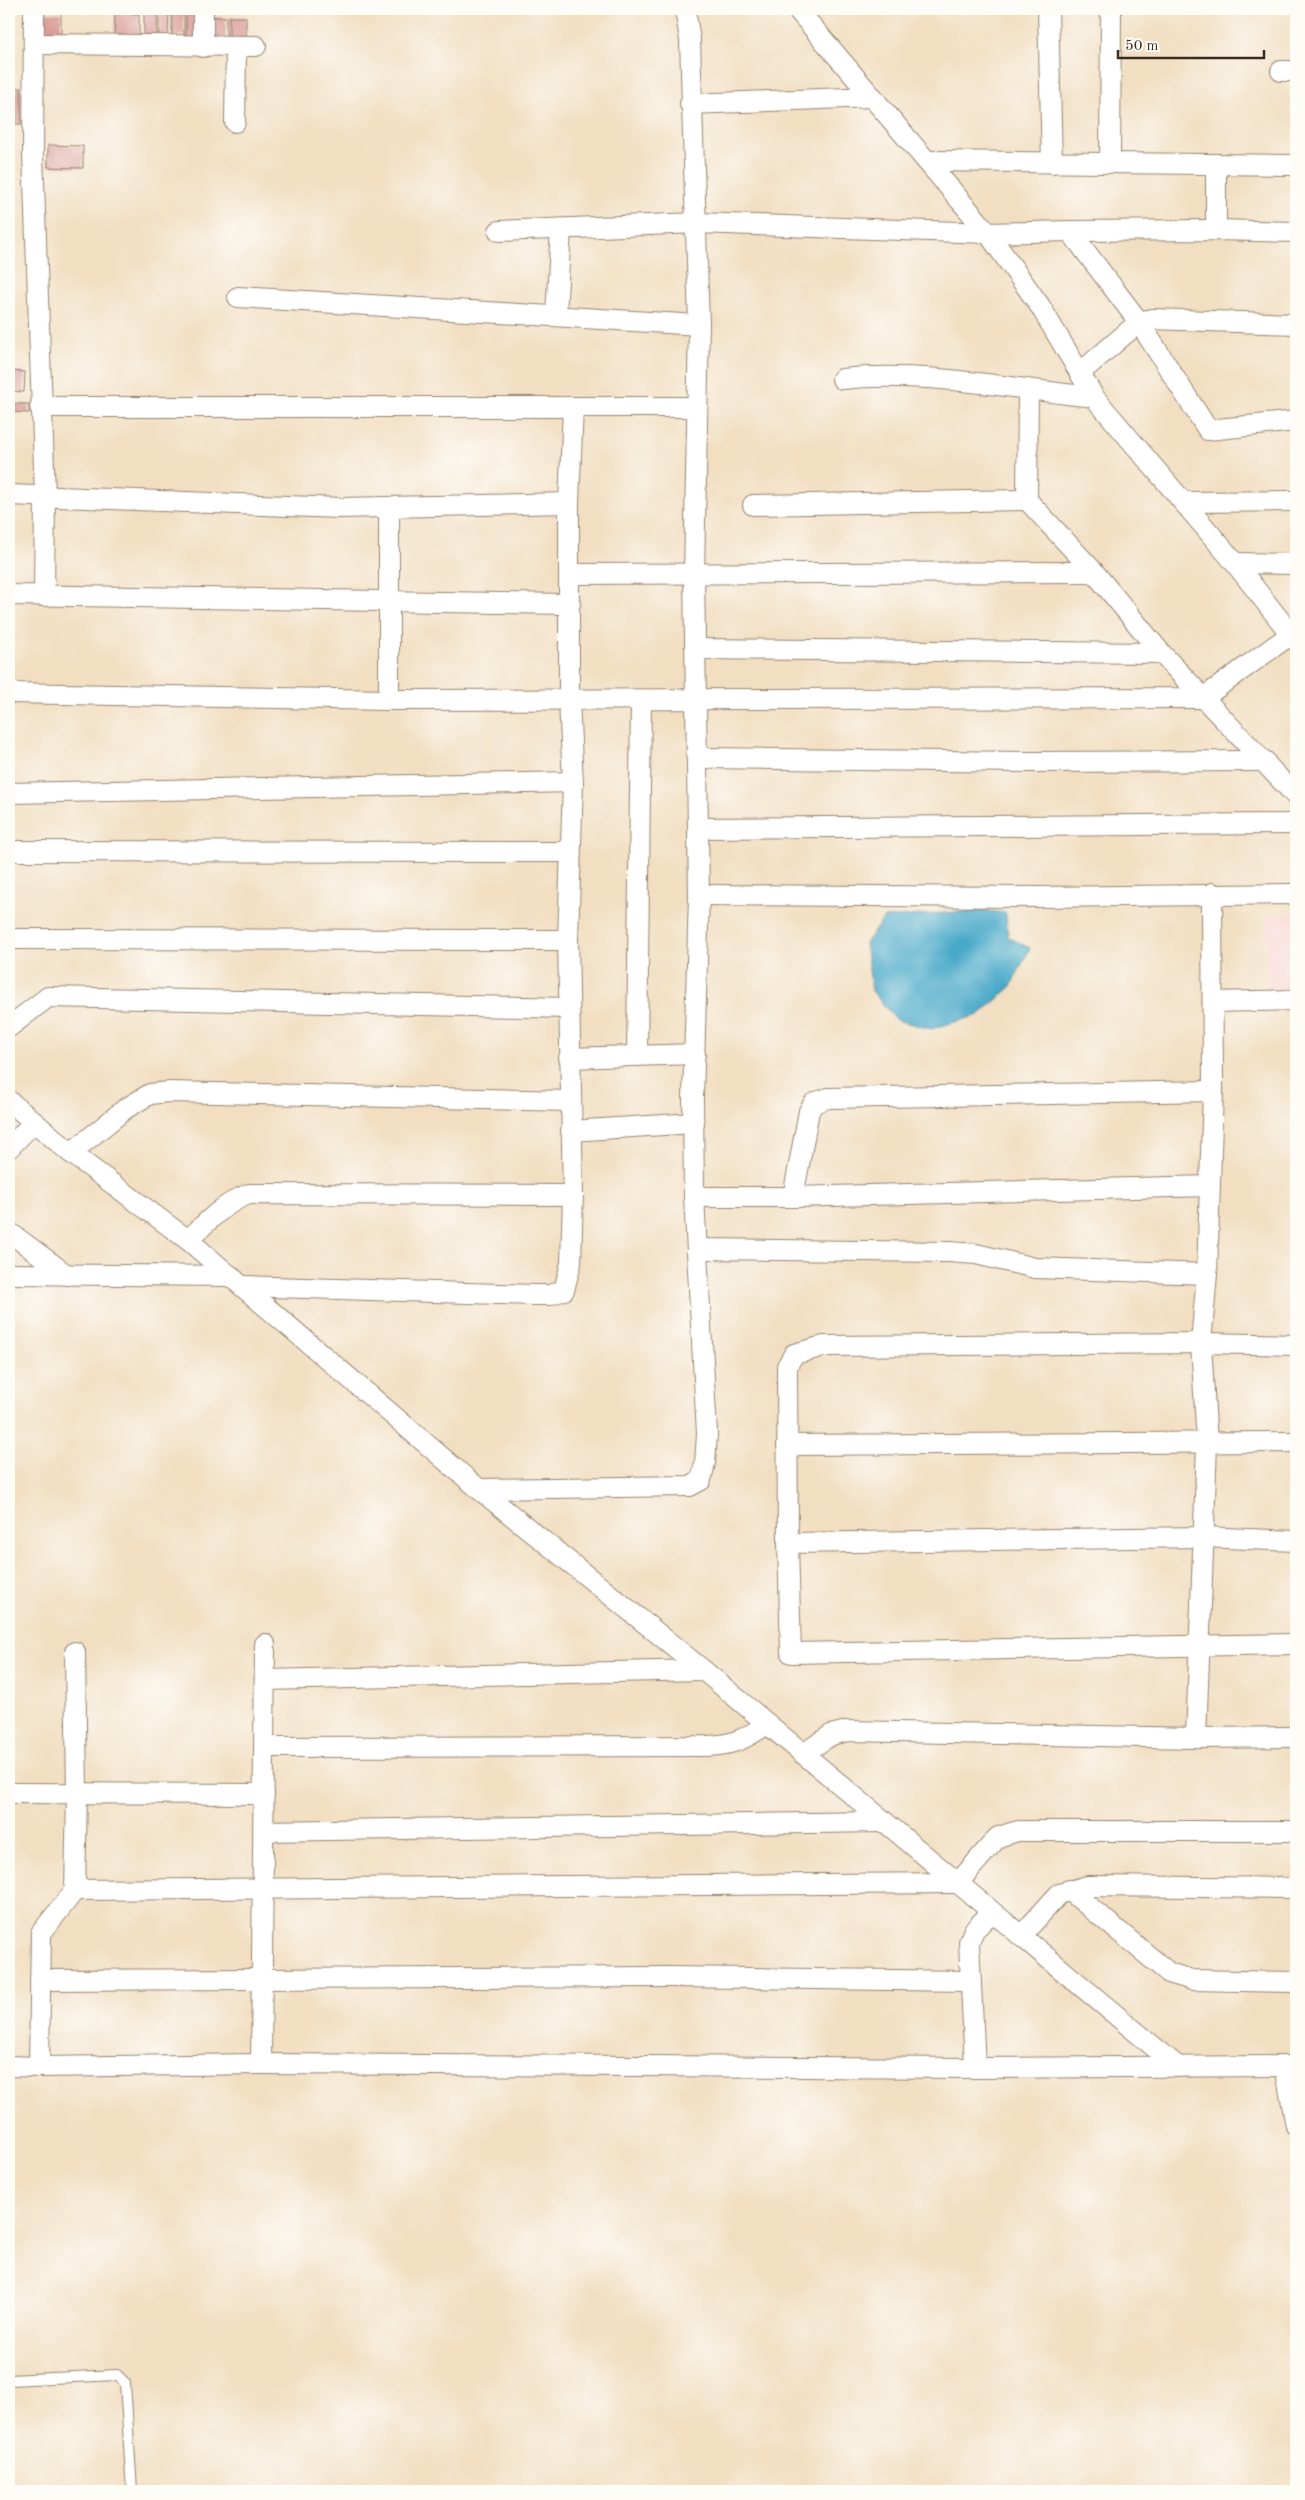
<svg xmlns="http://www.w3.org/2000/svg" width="1305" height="2500" font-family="'Old Standard TT',serif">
	<rect width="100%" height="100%" fill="#fdfcf7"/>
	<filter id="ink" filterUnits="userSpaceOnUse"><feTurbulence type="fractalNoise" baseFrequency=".02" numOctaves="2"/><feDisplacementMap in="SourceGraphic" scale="10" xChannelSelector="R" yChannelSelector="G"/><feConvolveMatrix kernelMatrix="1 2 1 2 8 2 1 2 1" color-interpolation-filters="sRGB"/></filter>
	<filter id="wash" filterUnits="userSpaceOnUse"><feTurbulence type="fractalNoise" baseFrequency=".0096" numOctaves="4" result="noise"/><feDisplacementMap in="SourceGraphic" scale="20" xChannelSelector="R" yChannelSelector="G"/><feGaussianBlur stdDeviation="1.12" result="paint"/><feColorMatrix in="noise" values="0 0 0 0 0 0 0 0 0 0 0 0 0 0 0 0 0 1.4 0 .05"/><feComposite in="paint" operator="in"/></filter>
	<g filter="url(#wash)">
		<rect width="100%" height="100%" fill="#f2dfc2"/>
		<path fill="#f7cfd0" d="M1267 914H1296V998L1268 999Z"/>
		<path fill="#4aa9c9" stroke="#426a74" d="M981 910 1006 913 1008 937 1030 948 1010 988 979 1015 931 1029 896 1020 872 991 865 943 884 918Z"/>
		<g id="blocks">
			<g fill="#d89591">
				<rect x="186" y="11" width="11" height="29"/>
				<path d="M44 12 61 13V35H44Z"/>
				<rect x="144" y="12" width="13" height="25"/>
				<path d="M159 13H169L168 35H159Z"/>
				<rect x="172" y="13" width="12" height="23"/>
				<path d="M115 14H139V37H114Z"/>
				<rect x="211" y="17" width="15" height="24"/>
				<rect x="229" y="17" width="17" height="24"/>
				<rect x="9" y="88" width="12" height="36"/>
				<path d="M48 145 83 146V168L48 167Z"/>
				<path d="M9 371 25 372 24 392 9 391Z"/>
				<path d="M9 404H29V413L9 412Z"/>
			</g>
		</g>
	</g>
	<g filter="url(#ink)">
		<use href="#blocks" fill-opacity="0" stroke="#968470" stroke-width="1"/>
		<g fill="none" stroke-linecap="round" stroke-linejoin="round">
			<defs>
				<path id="lane" d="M9 2380 117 2375 125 2383 132 2491"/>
				<g id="street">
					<path d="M34 9 33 154 45 497 44 596"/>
					<path d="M203 9V47"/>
					<path d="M797 9 988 233 1040 306 1094 397 1235 563 1296 641"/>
					<path d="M1048 9 1052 163"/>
					<path d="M34 44 256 46"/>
					<path d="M1281 71H1296"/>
					<path d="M690 104 873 97"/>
					<path d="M235 122 236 47"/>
					<path d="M927 161 1296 165"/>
					<path d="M1110 163 1111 9"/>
					<path d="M1216 164V230"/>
					<path d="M499 231 697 223 988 233 1070 231 1139 322 1208 430 1296 421"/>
					<path d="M1070 231 1216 230 1296 232"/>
					<path d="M238 297 699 325"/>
					<path d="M556 314 561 229"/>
					<path d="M1080 373 1139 322 1152 319 1296 324"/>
					<path d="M842 379C925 370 1011 389 1094 397"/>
					<path d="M1028 391 1027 500 1094 572 1161 653 1296 796"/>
					<path d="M40 407H696"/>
					<path d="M9 495 340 508 569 503"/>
					<path d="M1183 502 1296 501"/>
					<path d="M753 505 1027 500"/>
					<path d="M389 507V700"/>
					<path d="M1235 563 1296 564"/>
					<path d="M570 574 1094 572"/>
					<path d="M9 595 570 604"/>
					<path d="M697 649 1161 653"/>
					<path d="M9 693 389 700 1203 698 1290 635"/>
					<path d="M698 758 1029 762 1265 761"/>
					<path d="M9 793 573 782"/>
					<path d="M699 828 1296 824"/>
					<path d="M9 851 569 852"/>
					<path d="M699 895 1038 897 1296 894"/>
					<path d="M9 939 568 940"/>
					<path d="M1213 1002 1296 1000"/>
					<path d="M9 1027 48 997 569 1008"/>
					<path d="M637 1056 641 700"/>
					<path d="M569 1058 695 1054"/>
					<path d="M9 1101 71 1153 188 1240 479 1489 703 1670 1178 2067"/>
					<path d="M571 1131 694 1123"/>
					<path d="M9 1148 34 1122"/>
					<path d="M71 1153 125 1109 150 1094 168 1092 571 1101"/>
					<path d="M694 1197H793L1210 1186"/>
					<path d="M793 1197 809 1111 814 1103 828 1098 1213 1091"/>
					<path d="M9 1232 67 1275"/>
					<path d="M188 1240C207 1222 224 1203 249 1194L573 1195"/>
					<path d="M698 1249 949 1252 976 1254 1035 1268 1207 1274"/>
					<path d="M9 1274 231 1276"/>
					<path d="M243 1286 534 1295H550L564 1290 571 1263 573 1195 568 940 573 782 569 701V503L573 407"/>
					<path d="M1296 1345 1201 1343 824 1346 794 1354 787 1366 788 1543 791 1653 1296 1644"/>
					<path d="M787 1445 1296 1442"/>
					<path d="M479 1489 690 1486 701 1480 705 1463 707 1434 694 1197 693 1098 699 895 694 574 699 325 690 40 685 9"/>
					<path d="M788 1543 1202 1537 1296 1541"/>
					<path d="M75 1652 77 1794 75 1890 41 1933 39 2067 261 2064 975 2068 1296 2066"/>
					<path d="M265 1680 703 1670"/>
					<path d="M1196 1738 1207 1444 1201 1343 1207 1274 1213 1091 1212 893"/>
					<path d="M264 1747 707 1746C734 1745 745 1739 767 1724"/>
					<path d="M803 1754 831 1735 847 1731 1196 1738 1296 1737"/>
					<path d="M9 1793 264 1794"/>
					<path d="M263 1831 884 1822"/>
					<path d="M75 1890 958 1883 998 1837 1018 1831H1296"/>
					<path d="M1069 1890 1169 1973 1192 1980 1296 1982"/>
					<path d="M1021 1936 1059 1894 1087 1886 1296 1888"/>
					<path d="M40 1980 668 1977 969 1981"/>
					<path d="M261 2064 265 1644"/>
					<path d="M9 2066 39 2067"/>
					<path d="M1285 2066 1296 2126"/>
					<path d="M975 2068 969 1942 974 1930 992 1912"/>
				</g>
			</defs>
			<use href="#lane" stroke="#968470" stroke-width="12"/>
			<use href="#street" stroke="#968470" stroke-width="22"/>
			<use href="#lane" stroke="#fff" stroke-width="10"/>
			<use href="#street" stroke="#fff" stroke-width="20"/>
		</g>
	</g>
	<rect width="1305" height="2500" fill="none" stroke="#fdfcf7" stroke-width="30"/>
	<path d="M1118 50v8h146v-8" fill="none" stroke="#3b2a1e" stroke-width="2.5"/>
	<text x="1125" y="50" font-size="15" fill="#3b2a1e" stroke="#fdfcf7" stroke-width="4" paint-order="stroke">50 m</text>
</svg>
